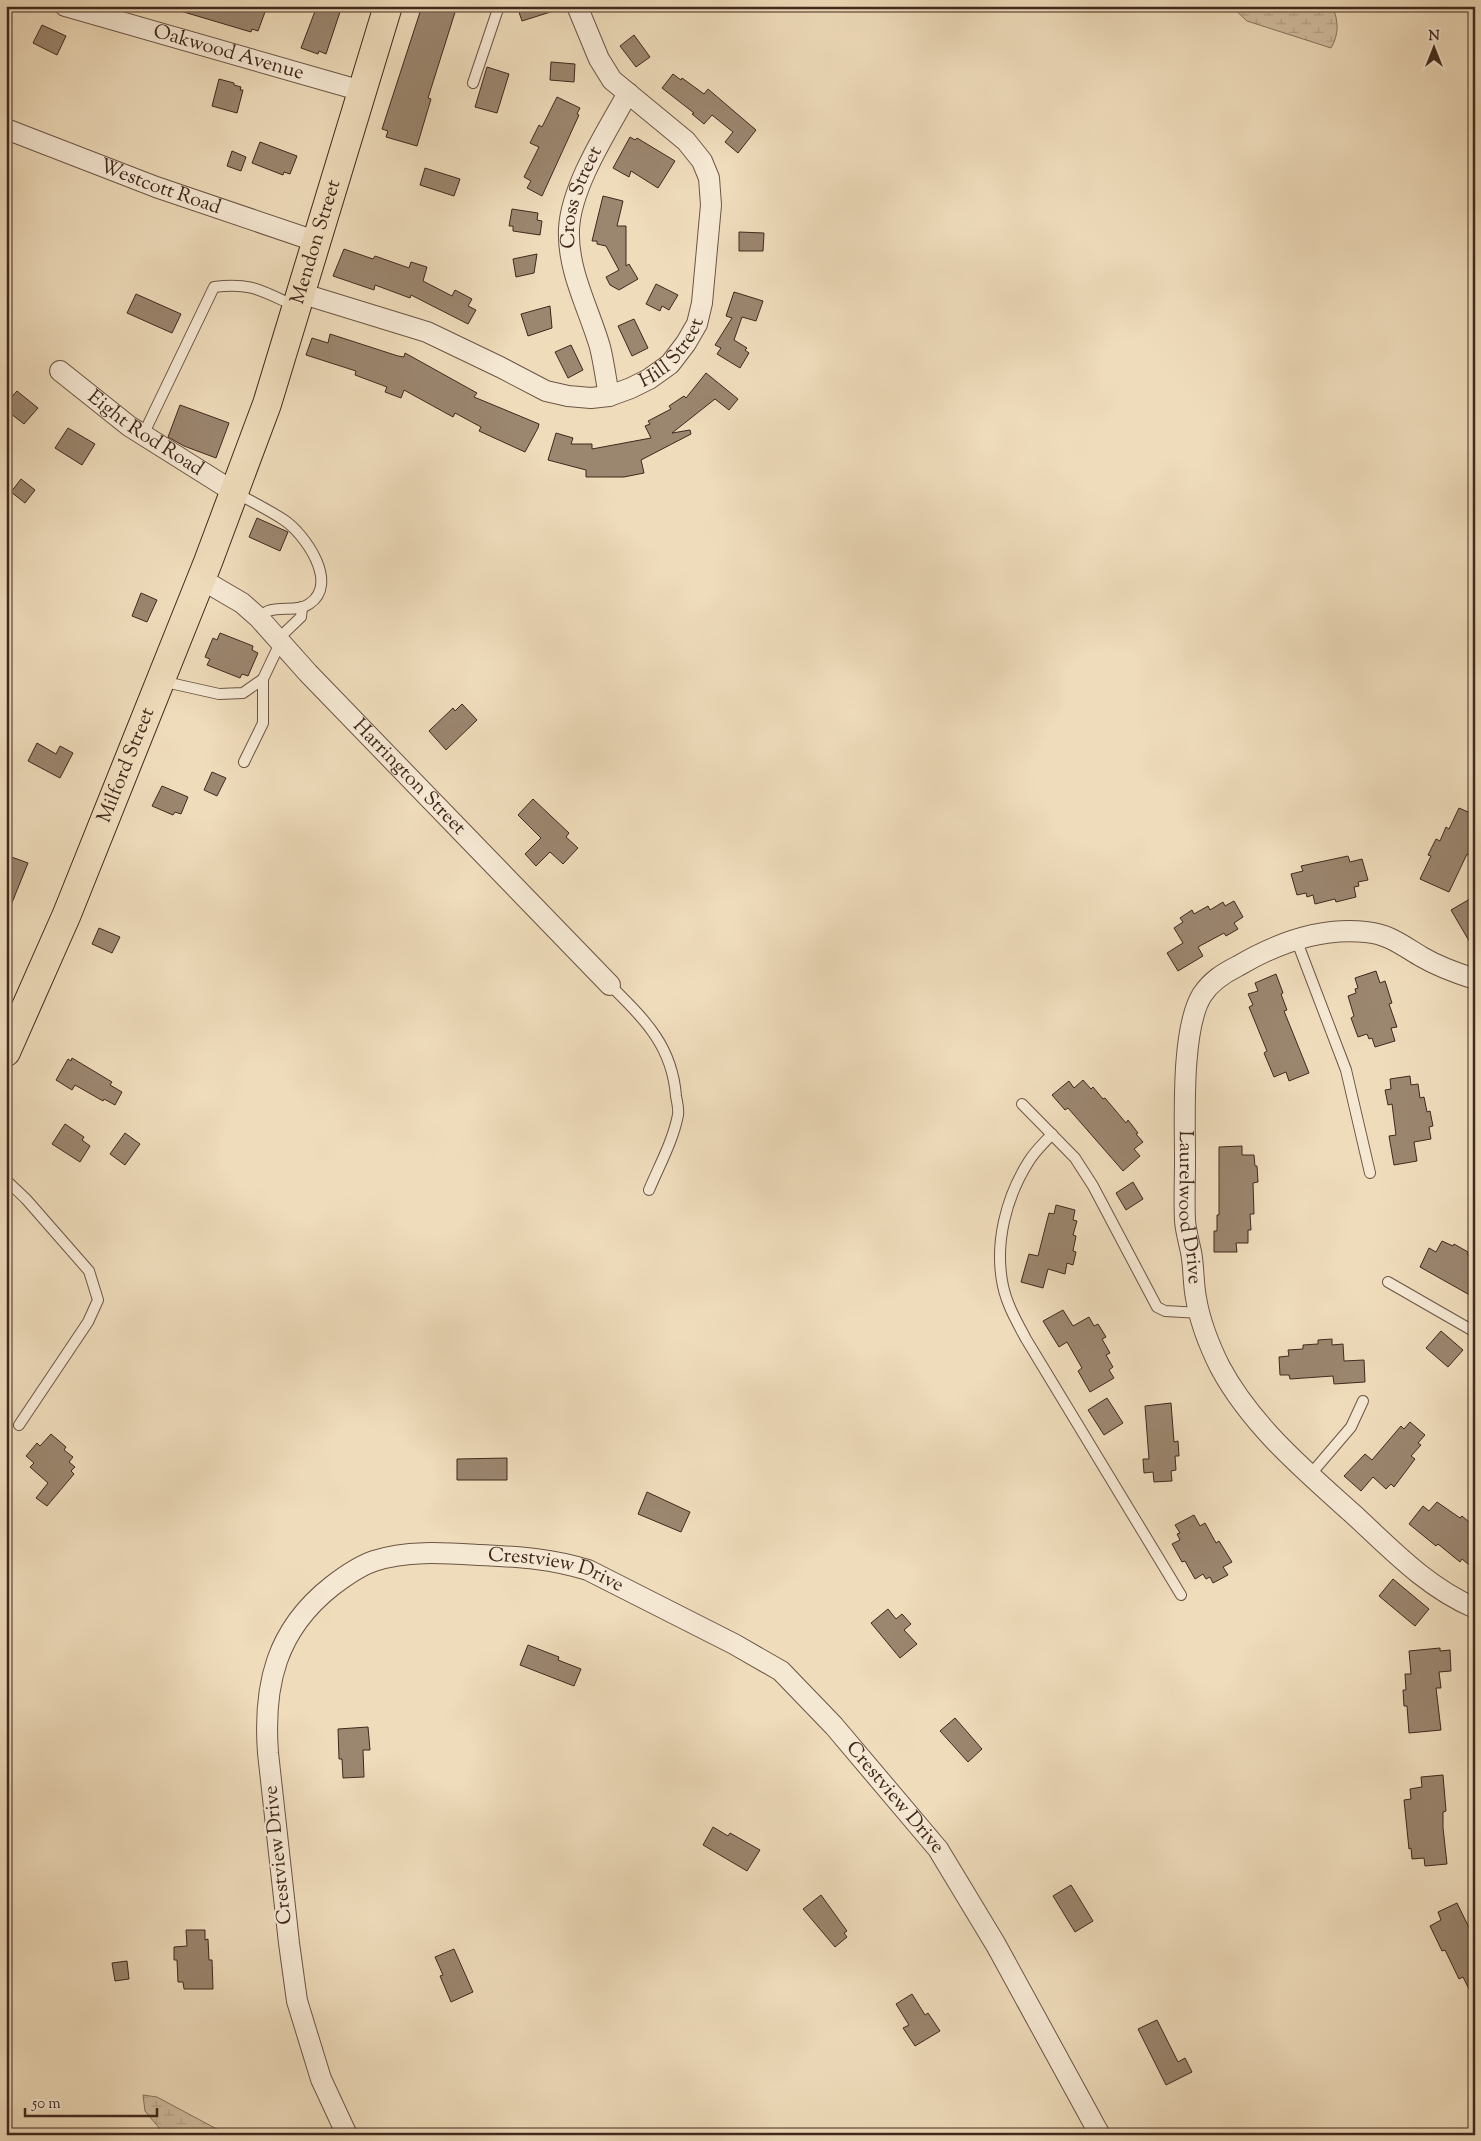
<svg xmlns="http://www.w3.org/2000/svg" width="1481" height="2141" font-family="'Sorts Mill Goudy',serif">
	<defs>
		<pattern id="wetland-marsh" width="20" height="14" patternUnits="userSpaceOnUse" patternTransform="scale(1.25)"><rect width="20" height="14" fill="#d1bda0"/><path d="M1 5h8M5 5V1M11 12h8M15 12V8" fill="none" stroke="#b5a289"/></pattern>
	</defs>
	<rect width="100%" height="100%" fill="#efdcbb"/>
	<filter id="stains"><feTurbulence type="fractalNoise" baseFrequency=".004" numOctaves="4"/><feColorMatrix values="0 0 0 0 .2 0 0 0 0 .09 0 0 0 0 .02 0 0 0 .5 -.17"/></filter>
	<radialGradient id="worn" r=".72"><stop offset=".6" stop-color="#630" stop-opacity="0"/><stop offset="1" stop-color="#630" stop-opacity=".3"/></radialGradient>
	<g fill="url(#wetland-marsh)" stroke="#89725e">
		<path d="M1231 6H1332C1339 21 1339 34 1331 48L1247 21Z"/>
		<path d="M143 2095 157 2097 228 2135H165L145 2111Z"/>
	</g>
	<g fill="#9b866f" stroke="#41281d">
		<path d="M178 6H247L265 12 258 31 252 29 251 32 177 10Z"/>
		<path d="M317 6H342L326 54 319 51 318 54 301 48Z"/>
		<path d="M422 6H457L428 98 431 99 417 146 386 137 388 131 382 129Z"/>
		<path d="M517 6H560V9L522 21Z"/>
		<path d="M42 25 66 36 57 55 33 43Z"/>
		<path d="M634 35 650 57 636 67 620 46Z"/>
		<path d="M551 62 575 64 574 82 550 80Z"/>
		<path d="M487 67 509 74 497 113 475 107Z"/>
		<path d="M673 74 681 80 682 78 704 94 708 89 756 130 738 153 725 142 733 132 712 115 704 124 692 114 694 113 662 88Z"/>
		<path d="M219 79 234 83V85L241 87 240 90H243L237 113 212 106Z"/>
		<path d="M557 97 580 108 577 114 579 115 542 196 527 188 531 181 524 177 539 147 530 143 539 125 542 127Z"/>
		<path d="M630 137 635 140 637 138 675 161 658 188 631 171 629 177 613 168Z"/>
		<path d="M260 142 297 156 290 174 284 172 283 175 252 163Z"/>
		<path d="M232 151 246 157 241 171 227 166Z"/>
		<path d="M425 168 460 179 454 196 420 185Z"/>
		<path d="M603 196 623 201 617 226H626V266L629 264 638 279 619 290 610 285 606 277 619 270 606 246 597 244V241H592Z"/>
		<path d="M512 209 538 213 537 220 542 221 540 235 513 231V226H509Z"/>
		<path d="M739 232 764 233 763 251H739Z"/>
		<path d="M344 249 373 259 375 256 409 268 411 262 427 267 423 281 452 296 455 290 472 299 468 306 476 310 468 324 411 295 410 298 375 285 374 290 333 276Z"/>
		<path d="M537 254 534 273 516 277 513 259Z"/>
		<path d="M656 284 678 295 669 310 662 306 660 311 646 304Z"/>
		<path d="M734 292 763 301 756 321 742 317 734 340 747 348 745 350 749 353 740 368 717 354 721 348 715 345 732 318 726 316Z"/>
		<path d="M136 294 181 314 172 333 127 313Z"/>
		<path d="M550 306 552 328 528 336 521 314Z"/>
		<path d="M634 319 648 348 632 356 618 326Z"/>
		<path d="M330 334 398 356 404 357 405 353 477 393 474 397 539 424 538 428 525 452 479 431 481 427 455 413 453 417 404 390 401 398 385 392 387 387 355 375 356 371 306 355 312 338 328 343Z"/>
		<path d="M571 345 583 370 568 378 555 352Z"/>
		<path d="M706 373 738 399 729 410 715 399 672 433 690 430 691 434 641 460 644 473 624 477H586V470L548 460 556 433 573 438 571 444H592V449L651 438 645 426 650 424 648 421 671 409 669 406 684 396 686 398Z"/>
		<path d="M17 391 38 408 24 424 6 410V403Z"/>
		<path d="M180 405 229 423 216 458 184 446 168 437Z"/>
		<path d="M68 428 95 444 82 465 55 448Z"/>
		<path d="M21 479 35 490 25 503 11 492Z"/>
		<path d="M257 518 288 532 280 551 249 537Z"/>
		<path d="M141 593 157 600 147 622 132 616Z"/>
		<path d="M220 633 253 646 252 650 258 653 248 676 242 674 240 678 207 665 210 659 205 657 213 638 217 640Z"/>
		<path d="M462 704 477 720 446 750 429 731 453 708 455 711Z"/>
		<path d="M37 743 56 754 60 746 73 753 60 778 28 761Z"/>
		<path d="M212 772 226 778 217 796 204 790Z"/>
		<path d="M162 786 188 797 181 814 175 812 173 815 152 806Z"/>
		<path d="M533 799 569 833 566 837 578 848 563 864 550 852 536 866 525 854 541 838 518 815Z"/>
		<path d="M1459 808 1475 815V845L1470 856 1467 854 1449 892 1420 879 1431 856 1428 855 1436 839 1440 841 1446 827 1449 829Z"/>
		<path d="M6 855 28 863 7 915H6Z"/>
		<path d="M1348 856 1350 862 1362 859 1368 880 1358 882 1359 886 1354 887 1356 897 1336 902 1335 899 1315 904 1313 895 1307 897 1306 893 1297 895 1291 874 1303 871 1301 866Z"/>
		<path d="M1475 896V951L1451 910Z"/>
		<path d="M1234 901 1243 917 1234 923 1238 929 1226 936 1224 933 1198 947 1203 956 1178 971 1167 953 1183 943 1174 928 1183 922 1180 918 1192 910 1194 914 1208 906 1210 910 1223 902 1225 906Z"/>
		<path d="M99 928 120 937 112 953 92 944Z"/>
		<path d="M1376 971 1380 983 1385 981 1392 1003 1389 1004 1397 1027 1391 1028 1395 1041 1375 1047 1372 1038 1369 1039 1367 1034 1358 1037 1351 1018 1354 1016 1348 996 1356 993 1355 989 1358 988 1355 978Z"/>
		<path d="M1276 974 1283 993 1281 994 1287 1010 1284 1011 1309 1073 1289 1081 1286 1072 1274 1077 1264 1053 1267 1051 1249 1007 1253 1005 1248 994 1258 991 1255 983Z"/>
		<path d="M72 1058 112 1082 110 1085 122 1092 115 1105 104 1099 103 1101 75 1085 72 1090 56 1080 68 1059 71 1061Z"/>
		<path d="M1410 1076 1411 1085 1418 1084 1420 1098 1424 1097 1427 1112 1430 1111 1433 1126 1429 1127 1431 1139 1414 1142 1417 1161 1394 1165 1389 1136 1396 1135 1392 1104 1388 1105 1385 1090 1391 1089 1390 1079Z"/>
		<path d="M1083 1080 1091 1089 1093 1087 1103 1099 1105 1098 1126 1123 1128 1120 1138 1133 1136 1134 1143 1142 1134 1149 1140 1156 1123 1171 1068 1108 1065 1110 1052 1095 1069 1081 1074 1088Z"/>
		<path d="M65 1124 84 1137 82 1140 90 1146 80 1162 52 1144Z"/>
		<path d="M125 1133 140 1144 125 1165 110 1154Z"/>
		<path d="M1242 1146V1155H1254L1255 1166H1257L1258 1182 1253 1183 1254 1214H1250L1251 1230H1248V1243H1236L1237 1252H1214V1231H1217V1215H1219V1147Z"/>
		<path d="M1133 1182 1143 1199 1126 1210 1116 1193Z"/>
		<path d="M1056 1205 1075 1210 1073 1220 1077 1221 1073 1235 1076 1236 1073 1251 1076 1252 1073 1265 1067 1263 1065 1274 1048 1269 1043 1288 1021 1282 1029 1254 1038 1256 1049 1213 1054 1214Z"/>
		<path d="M1442 1241 1453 1246 1454 1244 1468 1252 1467 1254 1475 1259V1298L1420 1267 1429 1248 1436 1252Z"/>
		<path d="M1063 1310 1073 1326 1089 1317 1094 1326 1098 1324 1106 1337 1102 1339 1110 1353 1106 1355 1113 1367 1109 1370 1114 1378 1090 1392 1078 1371 1082 1368 1067 1342 1059 1347 1043 1321Z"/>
		<path d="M1441 1331 1463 1350 1448 1367 1426 1348Z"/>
		<path d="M1332 1339V1345L1343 1344 1344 1361 1364 1360 1365 1382 1334 1384 1333 1376 1290 1379 1289 1375H1280L1279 1357 1289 1356 1288 1350 1303 1349V1345L1318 1344V1340Z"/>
		<path d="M1107 1398 1123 1423 1104 1435 1088 1410Z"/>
		<path d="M1171 1403 1174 1442 1178 1441 1179 1456H1175L1176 1470 1171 1471 1172 1481 1154 1482 1153 1472 1144 1473 1143 1459H1149L1145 1406Z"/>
		<path d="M1410 1422 1425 1435 1418 1443 1421 1445 1411 1456 1415 1459 1394 1487 1391 1484 1386 1489 1373 1477 1361 1491 1344 1476 1365 1454 1372 1460 1401 1426 1404 1429Z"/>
		<path d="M51 1434 66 1447 64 1450 73 1457 69 1462 75 1467 71 1471 74 1474 47 1506 36 1498 48 1483 30 1467 34 1463 26 1456 37 1443 40 1446Z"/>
		<path d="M507 1458V1480H457V1459Z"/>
		<path d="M647 1492 690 1512 681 1532 638 1514Z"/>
		<path d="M1437 1502 1460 1518 1462 1516 1475 1527V1570L1462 1559 1460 1562 1438 1544 1436 1546 1409 1524 1423 1506 1429 1511Z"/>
		<path d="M1194 1515 1200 1526 1205 1523 1216 1543 1219 1541 1232 1562 1223 1567 1228 1575 1213 1583 1210 1577 1206 1579 1203 1574 1195 1579 1185 1561 1182 1562 1172 1544 1180 1540 1177 1534 1180 1533 1175 1525Z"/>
		<path d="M1393 1579 1429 1609 1415 1626 1379 1596Z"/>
		<path d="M888 1609 896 1619 902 1614 911 1624 904 1630 917 1644 900 1658 871 1623Z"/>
		<path d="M528 1645 559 1657 558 1660 581 1669 574 1686 520 1665Z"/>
		<path d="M1440 1648V1651L1450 1650 1451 1671 1439 1672 1441 1688H1436L1441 1730 1409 1733 1407 1706H1404L1403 1690H1406L1405 1674H1411L1409 1651Z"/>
		<path d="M955 1718 982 1749 968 1762 940 1731Z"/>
		<path d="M368 1727 370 1750H363L364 1777 343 1778 342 1759H339L338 1729Z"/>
		<path d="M1443 1775 1446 1811 1443 1812V1828L1447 1864 1425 1866 1424 1858 1412 1859 1411 1848 1409 1849 1404 1800 1411 1799 1410 1789 1422 1787 1421 1777Z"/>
		<path d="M713 1827 728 1836 730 1833 760 1850 747 1871 703 1845Z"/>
		<path d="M1071 1885 1093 1921 1075 1932 1053 1896Z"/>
		<path d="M821 1895 847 1931 844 1933 847 1937 835 1947 803 1909Z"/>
		<path d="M1457 1903 1475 1940V2001L1463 1977 1459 1979 1445 1950 1442 1951 1430 1926 1441 1920 1438 1912Z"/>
		<path d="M186 1930H205V1940L208 1939 209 1960H212L213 1989H184L183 1982H178L177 1960H174V1947L187 1946Z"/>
		<path d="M454 1949 473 1992 451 2002 440 1976 443 1975 435 1957Z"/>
		<path d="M127 1961 129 1979 115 1981 112 1963Z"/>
		<path d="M912 1994 925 2015 928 2013 940 2031 915 2046 903 2028 909 2025 896 2004Z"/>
		<path d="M1157 2020 1178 2062 1185 2058 1192 2072 1166 2085 1138 2029Z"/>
	</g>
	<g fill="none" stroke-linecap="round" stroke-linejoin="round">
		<defs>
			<g id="lane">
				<path d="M473 83 499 6"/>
				<path d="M143 435 214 287C251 282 262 291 295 306"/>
				<path d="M234 492C251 501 269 510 284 520 305 534 340 584 309 604 298 612 281 606 268 611 265 613 262 616 259 618"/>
				<path d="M278 639 301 617 302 607"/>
				<path d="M161 681 219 694 243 693 263 679 281 641"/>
				<path d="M244 762 263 723V679"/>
				<path d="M1296 939 1346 1070 1370 1173"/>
				<path d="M610 985C644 1019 672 1045 676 1096 677 1102 679 1109 678 1115 673 1141 659 1166 649 1190"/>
				<path d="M1022 1104 1075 1158 1093 1186 1157 1307 1165 1311 1200 1313"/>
				<path d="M1052 1134C1044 1143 1035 1151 1029 1161 1006 1197 994 1244 1003 1286 1007 1305 1017 1322 1026 1339L1181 1595"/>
				<path d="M6 1180 26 1199 89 1271 98 1300 88 1322 19 1425"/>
				<path d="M1388 1282 1475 1332"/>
				<path d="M1310 1475 1351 1427 1363 1401"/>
				<path d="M1475 1771V1784"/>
			</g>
			<g id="street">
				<path id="s1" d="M65 6 362 91"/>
				<path id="s2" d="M6 129 156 187 315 241"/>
				<path id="s3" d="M300 293 427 332 500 367 546 391 568 396 591 398 609 396 631 388 649 379 670 364 686 343 697 324 702 303 711 205 709 178 702 161 686 141 612 80 599 59 577 6"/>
				<path id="s4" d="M60 371 129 426 234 492"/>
				<path id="s5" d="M609 396C606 380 604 363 600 347 589 309 567 270 569 229 571 186 607 131 628 93"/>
				<path id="s6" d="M201 579 242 603 259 618 308 673 610 985"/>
				<path id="s7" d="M1475 979C1456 973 1439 967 1422 957 1403 946 1389 934 1366 932 1320 927 1277 943 1238 966 1224 973 1211 981 1202 995 1181 1029 1185 1118 1185 1159 1185 1180 1184 1201 1185 1221 1186 1232 1189 1242 1191 1252 1194 1267 1193 1283 1196 1298 1200 1322 1209 1345 1220 1367 1251 1425 1304 1470 1352 1513 1390 1548 1426 1587 1475 1608"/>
				<path id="s8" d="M347 2135 321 2079 297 2001 289 1943 268 1753C263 1685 276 1630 332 1586 345 1576 359 1566 374 1561 407 1550 446 1553 480 1555 519 1557 549 1558 588 1570L734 1644 781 1671 834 1726 938 1849 996 1945 1100 2135"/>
			</g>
			<g id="primary">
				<path id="s9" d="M6 1052 67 914 208 562 267 404 388 6"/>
			</g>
		</defs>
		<use href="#lane" stroke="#6c5544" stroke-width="12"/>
		<use href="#street" stroke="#6c5544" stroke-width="22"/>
		<use href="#primary" stroke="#41281d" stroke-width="30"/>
		<use href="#lane" stroke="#f5e8d3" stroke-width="10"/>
		<use href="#street" stroke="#f5e8d3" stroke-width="20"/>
		<use href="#primary" stroke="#efdcbb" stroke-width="28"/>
	</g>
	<g text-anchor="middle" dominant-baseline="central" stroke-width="4.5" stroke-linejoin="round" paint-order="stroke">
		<g font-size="20" fill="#41281d" stroke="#f5e8d3">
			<text stroke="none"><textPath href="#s1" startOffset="170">Oakwood Avenue</textPath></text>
			<text stroke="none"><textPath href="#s2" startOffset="165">Westcott Road</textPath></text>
			<text stroke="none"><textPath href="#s5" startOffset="206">Cross Street</textPath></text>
			<text stroke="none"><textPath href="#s9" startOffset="868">Mendon Street</textPath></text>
			<text stroke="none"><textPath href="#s3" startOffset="408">Hill Street</textPath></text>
			<text stroke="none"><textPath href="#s4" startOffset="106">Eight Rod Road</textPath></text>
			<text stroke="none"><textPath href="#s9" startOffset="311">Milford Street</textPath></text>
			<text stroke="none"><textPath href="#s6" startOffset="289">Harrington Street</textPath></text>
			<text stroke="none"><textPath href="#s7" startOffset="516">Laurelwood Drive</textPath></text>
			<text stroke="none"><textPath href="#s8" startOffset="814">Crestview Drive</textPath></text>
			<text stroke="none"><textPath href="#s8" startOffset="1234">Crestview Drive</textPath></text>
			<text transform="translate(279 1855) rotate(-96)">Crestview Drive</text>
		</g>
	</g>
	<rect width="1481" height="2141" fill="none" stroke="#efdcbb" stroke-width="25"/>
	<rect x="8" y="8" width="1466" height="2126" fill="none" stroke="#41281d" stroke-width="2.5"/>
	<rect x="12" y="12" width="1456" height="2116" fill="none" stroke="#41281d"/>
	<g transform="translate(1434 48)" stroke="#f5e8d3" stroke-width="4" paint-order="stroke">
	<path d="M0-4L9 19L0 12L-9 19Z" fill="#41281d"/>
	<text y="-8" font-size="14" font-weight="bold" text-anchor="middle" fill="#41281d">N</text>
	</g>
	<path d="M25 2108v8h132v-8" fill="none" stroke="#41281d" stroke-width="2.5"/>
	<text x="32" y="2108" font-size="15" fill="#41281d" stroke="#f5e8d3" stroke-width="4" paint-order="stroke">50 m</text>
	<rect width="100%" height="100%" filter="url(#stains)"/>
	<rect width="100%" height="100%" fill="url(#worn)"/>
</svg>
